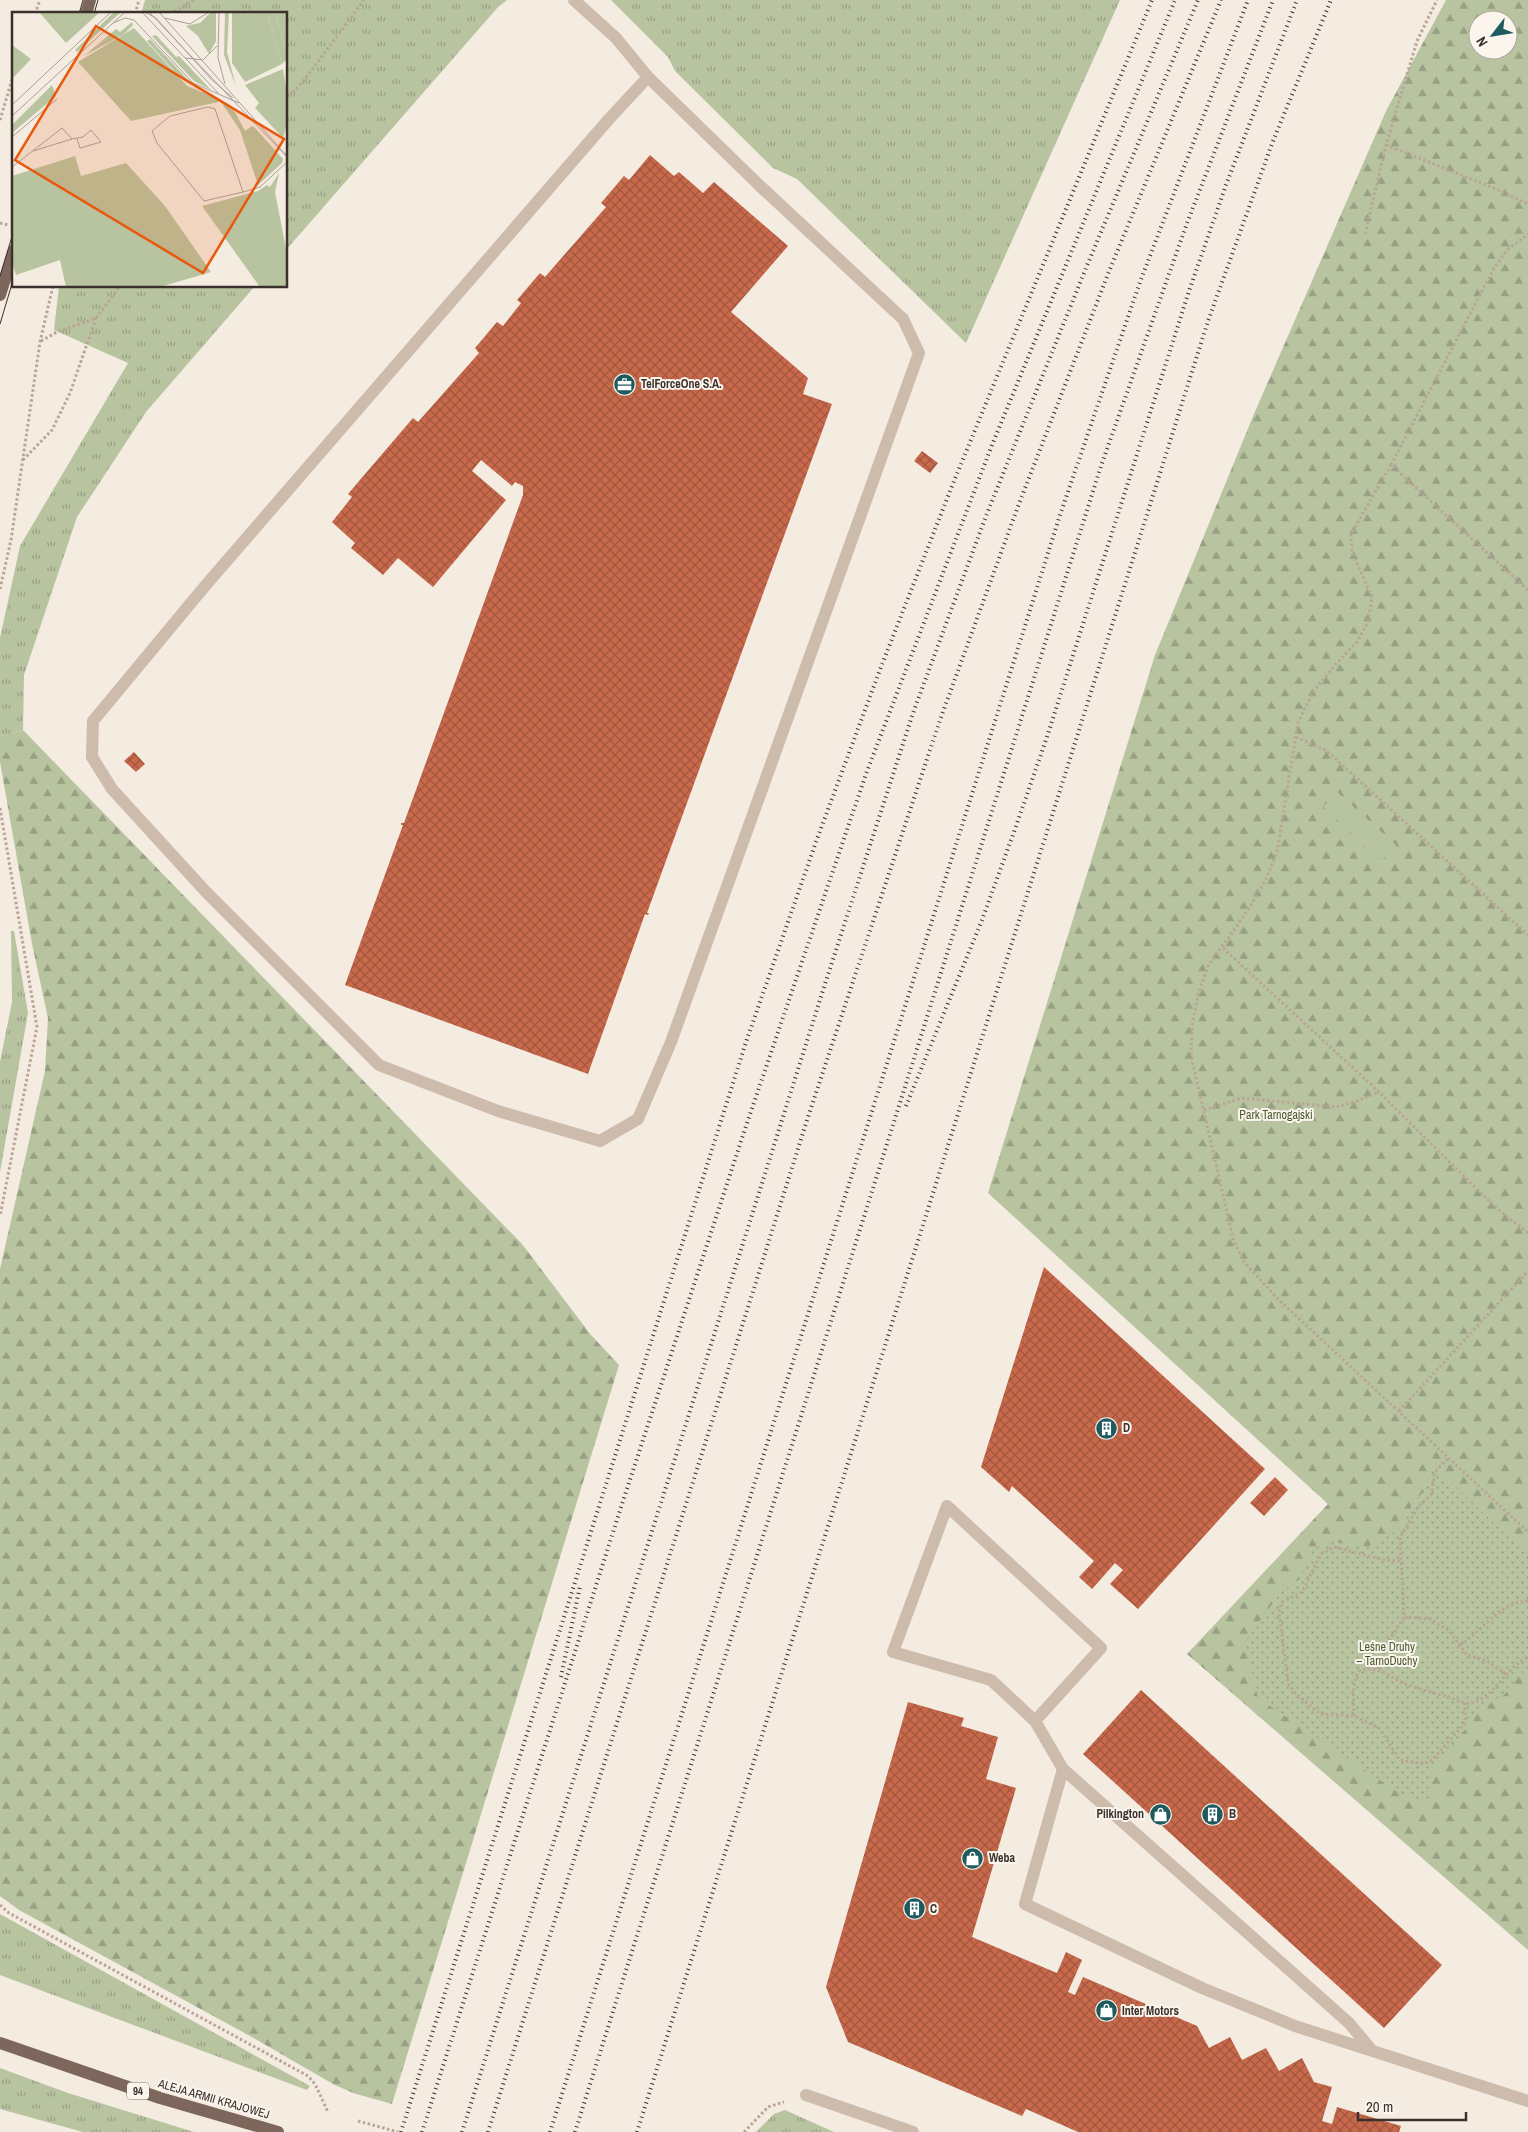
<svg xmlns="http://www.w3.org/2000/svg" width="1528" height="2132" font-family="'Archivo Narrow',sans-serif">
	<defs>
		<pattern id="grass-tufts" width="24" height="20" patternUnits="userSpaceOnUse" patternTransform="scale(1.25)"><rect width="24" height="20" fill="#b8c4a0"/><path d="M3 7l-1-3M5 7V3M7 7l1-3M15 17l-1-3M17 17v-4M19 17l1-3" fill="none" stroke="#97a083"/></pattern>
		<pattern id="forest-firs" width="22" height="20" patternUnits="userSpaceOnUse" patternTransform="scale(1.25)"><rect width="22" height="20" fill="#b8c4a0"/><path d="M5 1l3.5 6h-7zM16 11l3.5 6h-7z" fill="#97a083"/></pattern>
		<pattern id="park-dots" width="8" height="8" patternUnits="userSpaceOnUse" patternTransform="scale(1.25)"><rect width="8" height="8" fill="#b8c4a0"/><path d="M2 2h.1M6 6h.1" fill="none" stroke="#97a083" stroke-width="1.8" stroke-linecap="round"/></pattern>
		<pattern id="building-cross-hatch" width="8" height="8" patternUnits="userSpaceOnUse" patternTransform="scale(1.25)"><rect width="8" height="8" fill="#c8694b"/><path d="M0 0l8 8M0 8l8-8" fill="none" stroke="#a4573f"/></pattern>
	</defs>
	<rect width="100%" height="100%" fill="#f4ebe1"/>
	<g fill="url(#grass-tufts)">
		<path d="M145 0H507L498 7 286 250V14H141Z"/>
		<path d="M611 0H1120L966 343 797 179 773 168 675 71 668 57Z"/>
		<path d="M59 286H255L146 412 77 517 24 675 23 730 0 736V638L20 546 128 363 54 330Z"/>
		<path d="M11 931H14L28 1013 0 1172V1062L12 1002Z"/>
		<path d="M0 1914 310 2086 307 2090 0 1975Z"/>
		<path d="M0 2068 68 2093 194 2132H83L0 2109Z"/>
		<path d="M785 2110 834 2132H756L774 2114Z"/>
	</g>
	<g fill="url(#forest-firs)" fill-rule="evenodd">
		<path d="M1446 0H1528V1950L1187 1654 1328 1504 988 1193 1155 655 1254 414 1386 111ZM1478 20H1508V50H1478Z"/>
		<path d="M23 730 522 1244 591 1335 619 1365 392 2104 353 2093 333 2084 250 2036 19 1910 0 1896V1269L45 1071 48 1018 32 944 0 762V736Z"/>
	</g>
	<path fill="url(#park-dots)" d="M1433 1465 1528 1555V1671L1521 1673 1504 1695 1481 1709 1429 1776 1430 1804 1397 1792 1258 1698 1245 1641 1281 1592 1300 1579 1312 1551 1326 1541 1367 1547 1391 1534 1404 1523 1413 1503 1424 1491Z"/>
	<path fill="#b8c4a0" d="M1337 792 1396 845 1381 861 1323 807Z"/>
	<g fill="url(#building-cross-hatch)">
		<path d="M650 155 674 176 679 172 703 193 714 182 788 246 731 312 808 378 803 394 832 404 647 913H649L648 915 645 914 588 1074 345 985 403 825H401V823H404L523 495V486L515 482 512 486 481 460 472 471 506 500 433 587 398 558 383 575 351 548 355 543 332 522 352 497 348 494 413 418 418 422 479 353 475 348 497 322 503 326 521 303 517 300 540 273 545 277 606 207 601 203 624 176 629 180Z"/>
		<path d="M922 451 938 463 930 473 914 461Z"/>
		<path d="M134 752 145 764 136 772 124 761Z"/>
		<path d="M1044 1267 1265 1469 1138 1609 1110 1584 1123 1570 1115 1563 1092 1589 1079 1577 1094 1561 1012 1486 1009 1492 981 1467Z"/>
		<path d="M1275 1477 1288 1490 1264 1516 1250 1503Z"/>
		<path d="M1141 1690 1442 1965 1384 2028 1083 1754Z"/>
		<path d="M908 1702 964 1718 961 1726 998 1737 986 1779 1016 1788 972 1937 1057 1973 1066 1952 1082 1960 1068 1992 1075 1995 1083 1977 1197 2026 1209 2048 1230 2037 1242 2060 1266 2048 1279 2071 1302 2058 1314 2082 1332 2087 1322 2121 1332 2124 1337 2107 1401 2126 1399 2132H1078L1026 2109 1022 2116 848 2042 826 1987Z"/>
	</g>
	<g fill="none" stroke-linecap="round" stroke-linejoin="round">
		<g stroke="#b9a596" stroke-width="3" stroke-dasharray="2.5 2.5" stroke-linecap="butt">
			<path d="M35 14 40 0"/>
			<path d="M135 14 139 0"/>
			<path d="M170 14 194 0"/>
			<path d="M286 100 305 79 364 0"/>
			<path d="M0 120 14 73"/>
			<path d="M1386 145 1494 188 1528 204"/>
			<path d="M0 223 8 225"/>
			<path d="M1365 234 1386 145 1417 41 1437 0"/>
			<path d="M41 341 57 332 96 318 120 286"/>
			<path d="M23 460 52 430 70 393 96 318"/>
			<path d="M1391 465 1494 268 1507 250 1528 234"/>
			<path d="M0 589 11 540 40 342 53 286"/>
			<path d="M1528 590 1391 465 1351 534 1352 552 1372 597 1368 622 1357 642 1335 665 1313 692 1298 723 1277 852 1266 879 1248 910 1208 966 1198 995 1192 1026 1191 1056 1233 1238 1243 1261 1278 1299 1528 1532"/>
			<path d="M1296 737 1327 751 1528 935"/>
			<path d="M0 808 37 1027 0 1216"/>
			<path d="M1223 948 1379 1092 1494 1206 1528 1233"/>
			<path d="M1204 1110 1242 1098 1336 1107 1358 1101 1379 1092"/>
			<path d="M1399 1411 1528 1271"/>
			<path d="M1400 1561 1384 1560 1334 1547 1321 1554 1302 1592 1282 1602 1279 1612 1288 1683 1295 1693 1320 1714 1354 1716 1379 1728 1400 1760 1424 1764 1432 1760 1465 1723V1703"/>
			<path d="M1404 1617 1431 1619 1449 1631 1467 1655 1487 1661 1506 1674"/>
			<path d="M1460 1645C1485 1630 1497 1603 1528 1601"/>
			<path d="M1380 1669 1385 1647 1404 1617 1400 1537 1419 1506 1431 1495 1435 1472 1448 1458"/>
			<path d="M1354 1716C1354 1699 1351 1686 1359 1671 1381 1664 1390 1679 1408 1685 1421 1690 1436 1693 1449 1697 1456 1700 1464 1705 1471 1703 1496 1696 1505 1668 1528 1657"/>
			<path d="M0 1905 9 1913 308 2076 315 2084 328 2112"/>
			<path d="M358 2121 398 2132"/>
			<path d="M744 2132 768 2107 784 2102"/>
		</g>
		<g stroke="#cdbbac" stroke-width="12">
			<path d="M574 0 616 38 648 77 760 186 903 319 919 353 671 1042 638 1119 600 1141 498 1111 379 1065 207 893 112 789 92 757 93 721 205 586 609 119 648 77"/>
			<path d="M1035 1721 1101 1648 947 1506 893 1652 991 1680 1035 1721 1063 1769 1025 1904 1202 1988 1295 2026 1528 2101"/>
			<path d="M1063 1769 1349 2023 1370 2048"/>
			<path d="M806 2095 913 2132"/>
		</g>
		<g stroke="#7d675c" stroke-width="12">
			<path d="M86 14 90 0"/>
			<path d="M0 295 14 250"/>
			<path d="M0 2043 160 2098 278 2132"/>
		</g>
		<g stroke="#3b302b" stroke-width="1">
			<path d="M79 14 83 0"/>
			<path d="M94 14 98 0"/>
			<path d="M0 276 14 230"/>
			<path d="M0 324 14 277"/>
		</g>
		<g stroke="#3b302b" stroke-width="4" stroke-dasharray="1 4" stroke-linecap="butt">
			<path d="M906 1106 982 920 1015 829 1047 737 1189 291 1226 185 1297 0"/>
			<path d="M561 1677 580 1586"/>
			<path d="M401 2132 746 1042 817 839 881 667 954 481 1152 0"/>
			<path d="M422 2132 622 1504 745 1129 866 774 992 445 1175 0"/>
			<path d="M462 2132 825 984 913 713 986 516 1086 268 1198 0"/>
			<path d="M488 2132 808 1117 940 720 1017 509 1108 274 1221 0"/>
			<path d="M550 2132 1060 515 1140 282 1248 0"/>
			<path d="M575 2132 1101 466 1186 226 1273 0"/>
			<path d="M637 2132 1208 321 1273 141 1331 0"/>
		</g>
	</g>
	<defs>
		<symbol id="office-disc" viewBox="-11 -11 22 22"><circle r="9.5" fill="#1f5a5e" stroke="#fbf5ee"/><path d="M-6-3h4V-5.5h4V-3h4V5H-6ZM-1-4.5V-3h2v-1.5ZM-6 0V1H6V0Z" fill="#fff"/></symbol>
		<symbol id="building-disc" viewBox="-11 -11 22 22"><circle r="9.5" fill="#1f5a5e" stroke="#fbf5ee"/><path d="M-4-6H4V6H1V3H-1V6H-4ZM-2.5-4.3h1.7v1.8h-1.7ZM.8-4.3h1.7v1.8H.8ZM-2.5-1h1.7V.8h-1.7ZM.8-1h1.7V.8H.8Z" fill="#fff"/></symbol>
		<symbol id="shop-disc" viewBox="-11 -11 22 22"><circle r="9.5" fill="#1f5a5e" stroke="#fbf5ee"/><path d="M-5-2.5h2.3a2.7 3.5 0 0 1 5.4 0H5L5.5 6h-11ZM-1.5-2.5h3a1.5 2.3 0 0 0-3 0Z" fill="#fff"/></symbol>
	</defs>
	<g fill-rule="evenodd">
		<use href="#office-disc" x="612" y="372" width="25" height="25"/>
		<use href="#building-disc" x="1094" y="1416" width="25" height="25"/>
		<use href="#shop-disc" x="1148" y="1802" width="25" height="25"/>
		<use href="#building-disc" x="1200" y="1802" width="25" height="25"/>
		<use href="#shop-disc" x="960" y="1846" width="25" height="25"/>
		<use href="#building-disc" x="902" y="1896" width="25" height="25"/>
		<use href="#shop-disc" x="1094" y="1998" width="25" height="25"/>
	</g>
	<g text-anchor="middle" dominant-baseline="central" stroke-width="4" stroke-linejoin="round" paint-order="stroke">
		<rect fill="#fbf5ee" stroke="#756b66" stroke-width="1" x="127" y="2082.5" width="22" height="17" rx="4"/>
		<g font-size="11" font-weight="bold" fill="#3b302b">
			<text x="138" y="2091">94</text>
		</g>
		<g font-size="12" font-weight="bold" fill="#3b302b" stroke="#fbf5ee" text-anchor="start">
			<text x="641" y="384">TelForceOne S.A.</text>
			<text x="1123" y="1428">D</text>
			<text x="1144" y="1814" text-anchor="end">Pilkington</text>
			<text x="1229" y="1814">B</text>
			<text x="989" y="1858">Weba</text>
			<text x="930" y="1909">C</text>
			<text x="1122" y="2011">Inter Motors</text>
		</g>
		<g font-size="12" fill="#4a5a2e" stroke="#fbf5ee">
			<text x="1276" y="1115">Park Tarnogajski</text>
			<text x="1387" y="1647">Leśne Druhy<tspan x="1387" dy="14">– TarnoDuchy</tspan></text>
		</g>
		<g font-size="12" fill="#3b302b" stroke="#fbf5ee">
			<text transform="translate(214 2099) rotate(16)">ALEJA ARMII KRAJOWEJ</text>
		</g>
	</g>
	<g transform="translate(12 12)">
		<rect width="275" height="275" fill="#f4ebe1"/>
		<path d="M27 0H88L54 31ZM102 0H109L65 40 63 38ZM199 0H204V29L197 42 186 24 174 14 188 11ZM213 0H217L215 40 224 74 212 43ZM255 0H263L272 32 275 25V47L270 52ZM120 10 121 13 112 22 72 44 104 17 108 20ZM144 23 164 45 167 44 199 78 182 69 140 24ZM138 27 176 68 189 79 163 60 135 29ZM40 73 44 84 0 121V113ZM207 87 223 100 233 119 240 114 243 116 271 147 270 151 246 173 228 118ZM267 161 263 180 275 242V275H248L190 194 246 179 255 173 258 175Z" fill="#b8c4a0"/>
		<path d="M122 16 175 74 207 87 206 90 119 109 66 50ZM63 144 69 164 114 151 153 194 199 260 148 275H54L48 248 4 263 0 250V164Z" fill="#b8c4a0"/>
		<path d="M220 0H255L270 52 233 70 220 51ZM263 0H275L274 32H272ZM0 33 19 47 0 67ZM271 57 275 81V112L271 126 243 96 247 91 233 73ZM56 148 61 149 64 155 63 170 67 175 45 180 37 157Z" fill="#b8c4a0"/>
		<path fill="none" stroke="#aaa098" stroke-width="1" d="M130 0 206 81M133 0 144 6 200 68 221 86M137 0 275 145M147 0 275 144M207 0 206 46 213 72M153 6 178 12 197 0M101 11 113 6 122 8 181 71 227 91M173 46 191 48 205 34M0 93 99 0M0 104 113 0M0 125 45 87M21 139 60 127M0 155 50 116 60 127 71 125 79 118 89 130 68 136 65 127M231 180 192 189 145 131 140 119 158 104 196 95 203 97 231 180 248 175 275 150"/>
		<path fill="#e8590c" fill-opacity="0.15" stroke="#e8590c" stroke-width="2.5" d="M84 14 272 127 191 261 3 148Z"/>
		<rect width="275" height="275" fill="none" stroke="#3b302b" stroke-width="2.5"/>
	</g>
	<g transform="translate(1493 35) rotate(239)"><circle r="24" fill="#fbf5ee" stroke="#aea6a0"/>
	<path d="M0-4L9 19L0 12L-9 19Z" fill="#1f5a5e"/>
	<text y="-8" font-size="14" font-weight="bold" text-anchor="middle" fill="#3b302b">N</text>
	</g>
	<path d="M1358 2112v8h108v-8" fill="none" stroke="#3b302b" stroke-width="2.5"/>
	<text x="1366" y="2112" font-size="15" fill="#3b302b" stroke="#fbf5ee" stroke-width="4" paint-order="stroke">20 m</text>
</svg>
